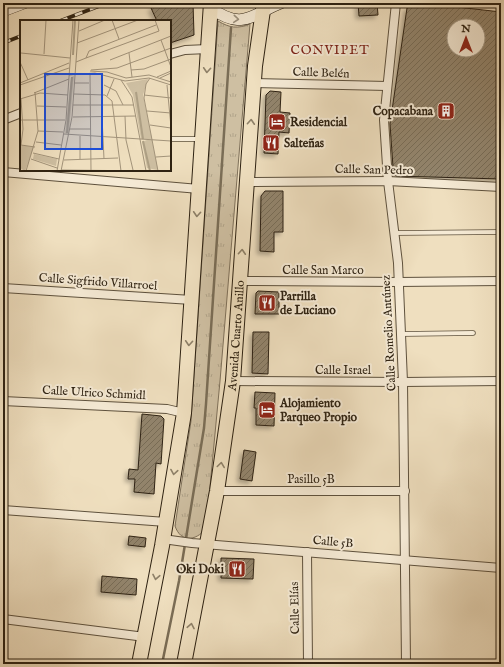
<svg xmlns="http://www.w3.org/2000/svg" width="504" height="667" font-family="'IM FELL English',serif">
	<defs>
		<pattern id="grass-tufts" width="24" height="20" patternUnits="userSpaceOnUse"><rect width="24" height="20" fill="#cebfa2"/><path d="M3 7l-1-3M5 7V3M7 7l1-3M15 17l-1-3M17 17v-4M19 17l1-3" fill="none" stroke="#b1a48a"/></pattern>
		<pattern id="building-hatch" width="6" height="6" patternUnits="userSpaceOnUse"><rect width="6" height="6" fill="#92846c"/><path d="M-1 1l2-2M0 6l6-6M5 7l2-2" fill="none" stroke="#786c57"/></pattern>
		<filter id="shadow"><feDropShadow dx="-3" dy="3" stdDeviation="2" flood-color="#0004"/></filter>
	</defs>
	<rect width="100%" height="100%" fill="#efdfbf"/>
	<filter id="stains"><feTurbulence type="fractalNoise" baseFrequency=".005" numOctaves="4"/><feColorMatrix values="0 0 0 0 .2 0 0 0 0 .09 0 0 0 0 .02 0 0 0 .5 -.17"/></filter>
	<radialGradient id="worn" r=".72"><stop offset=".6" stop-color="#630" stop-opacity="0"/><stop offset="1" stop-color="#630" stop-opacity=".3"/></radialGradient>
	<path fill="url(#grass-tufts)" stroke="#7e705a" d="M218 21C230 28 237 29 250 24L220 381 206 529C195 541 181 543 175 526L191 421Z"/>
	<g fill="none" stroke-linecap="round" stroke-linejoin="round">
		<path stroke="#7a6d56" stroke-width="2.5" d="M162 664 179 581 204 428 206 404 231 28"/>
	</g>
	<g fill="url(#building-hatch)" stroke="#2e2212" fill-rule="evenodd" filter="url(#shadow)">
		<path d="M164 3H193L194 35 170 43V21H157L151 8Z"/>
		<path d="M358 3H377L378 15 359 16Z"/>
		<path d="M422 3 501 12V179L396 176 393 167 390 124 407 8ZM454 26H478V50H454Z"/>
		<path d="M270 91 281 92 280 112 290 113 289 133 279 132 278 154 264 153 266 95Z"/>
		<path d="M265 191H283V232H274V252L260 251 261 196Z"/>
		<path d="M258 291 279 292V314H255L256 293Z"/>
		<path d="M253 332H269L268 374 252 373Z"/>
		<path d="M255 392 275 393 274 426 256 425V408H254Z"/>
		<path d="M142 414 161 416 164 419 161 464 156 463 154 494 134 492 135 479H128L129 469 138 470Z"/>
		<path d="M244 450 256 452 252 481 240 479Z"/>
		<path d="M129 536 146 538 145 547 128 545Z"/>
		<path d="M221 558 254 559 253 579 221 578Z"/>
		<path d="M102 576 137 579 136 595 101 592Z"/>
	</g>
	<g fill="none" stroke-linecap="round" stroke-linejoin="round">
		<defs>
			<g id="lane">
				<path d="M170 139H200"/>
				<path d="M395 233 501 232"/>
				<path d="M401 334 473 333"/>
			</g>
			<g id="street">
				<path d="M396 3 384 120 388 181 398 263 403 382 406 664"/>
				<path d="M170 54 185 50 208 49"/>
				<path d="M254 83 387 86"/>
				<path d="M3 120 21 113"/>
				<path d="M3 172 199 189"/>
				<path d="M246 182 388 181 501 187"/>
				<path d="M240 281 398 282 501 281"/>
				<path d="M3 288 192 300"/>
				<path d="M233 381 403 382 501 381"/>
				<path d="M3 401 167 409 184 413"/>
				<path d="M217 491H405"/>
				<path d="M3 510 166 522"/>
				<path d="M163 539 192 543 501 568"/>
				<path d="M307 552 308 664"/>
				<path d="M3 619 145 637"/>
			</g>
			<g id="secondary">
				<path d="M211 8C242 31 251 15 281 3"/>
				<path d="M3 11 24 3"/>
			</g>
			<g id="highway">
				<path d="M139 664 162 546 184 413 211 3"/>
				<path id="s1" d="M184 664 217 491 233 381 255 66 264 3"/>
			</g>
		</defs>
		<use href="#lane" stroke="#5e513d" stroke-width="5.5"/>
		<use href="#street" stroke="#5e513d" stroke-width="10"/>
		<use href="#secondary" stroke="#2e2212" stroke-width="12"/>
		<use href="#highway" stroke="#2e2212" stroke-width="16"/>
		<use href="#lane" stroke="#f5ead5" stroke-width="4"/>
		<use href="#street" stroke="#f5ead5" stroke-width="8"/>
		<use href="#secondary" stroke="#f5ead5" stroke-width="11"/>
		<use href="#highway" stroke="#efdfbf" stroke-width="14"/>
		<defs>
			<g id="rail">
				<path d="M60 21 107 3"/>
				<path d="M3 43 21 36"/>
			</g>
		</defs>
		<use href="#rail" stroke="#2e2212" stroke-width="4"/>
		<use href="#rail" stroke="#f5ead5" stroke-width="2.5" stroke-dasharray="8" stroke-linecap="butt"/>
	</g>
	<defs><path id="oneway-chevron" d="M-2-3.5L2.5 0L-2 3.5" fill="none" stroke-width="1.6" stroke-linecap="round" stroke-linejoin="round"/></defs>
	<use stroke="#9b907d" href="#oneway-chevron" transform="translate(236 19) rotate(5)"/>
	<g stroke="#8e8068">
		<use href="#oneway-chevron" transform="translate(207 70) rotate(94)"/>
		<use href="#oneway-chevron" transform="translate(251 122) rotate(-86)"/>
		<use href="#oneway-chevron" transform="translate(197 214) rotate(94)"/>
		<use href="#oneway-chevron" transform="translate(242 252) rotate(-86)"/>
		<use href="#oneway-chevron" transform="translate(189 343) rotate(94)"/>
		<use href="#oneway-chevron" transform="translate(221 465) rotate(-82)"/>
		<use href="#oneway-chevron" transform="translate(174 472) rotate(99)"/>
		<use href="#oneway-chevron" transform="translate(156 577) rotate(101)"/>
		<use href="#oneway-chevron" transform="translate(191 626) rotate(-79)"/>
	</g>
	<defs>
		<symbol id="building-square" viewBox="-11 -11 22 22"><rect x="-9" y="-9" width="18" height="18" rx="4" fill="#8f2418" stroke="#f5ead5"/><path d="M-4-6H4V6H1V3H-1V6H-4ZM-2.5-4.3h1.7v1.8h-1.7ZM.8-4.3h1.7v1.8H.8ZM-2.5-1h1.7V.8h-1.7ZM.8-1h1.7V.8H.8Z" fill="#fff"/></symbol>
		<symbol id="hotel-square" viewBox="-11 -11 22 22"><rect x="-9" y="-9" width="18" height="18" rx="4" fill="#8f2418" stroke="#f5ead5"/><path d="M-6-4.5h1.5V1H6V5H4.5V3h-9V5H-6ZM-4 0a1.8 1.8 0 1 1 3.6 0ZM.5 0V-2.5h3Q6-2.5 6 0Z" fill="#fff"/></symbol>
		<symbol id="restaurant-square" viewBox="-11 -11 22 22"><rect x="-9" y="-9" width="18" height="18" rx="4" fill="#8f2418" stroke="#f5ead5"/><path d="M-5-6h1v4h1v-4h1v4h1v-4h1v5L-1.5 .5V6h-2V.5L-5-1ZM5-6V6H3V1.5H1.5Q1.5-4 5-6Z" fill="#fff"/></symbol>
	</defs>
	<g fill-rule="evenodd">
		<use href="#building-square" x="436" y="101" width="20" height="20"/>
		<use href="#hotel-square" x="267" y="112" width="20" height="20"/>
		<use href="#restaurant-square" x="261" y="133" width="20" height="20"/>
		<use href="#restaurant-square" x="257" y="293" width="20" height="20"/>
		<use href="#hotel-square" x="257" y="400" width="20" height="20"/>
		<use href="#restaurant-square" x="227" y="559" width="20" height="20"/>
	</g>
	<g text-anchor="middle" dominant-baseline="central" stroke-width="4" stroke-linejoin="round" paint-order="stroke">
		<g font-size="12" fill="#2e2212" stroke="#f5ead5">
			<text transform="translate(321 73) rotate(2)">Calle Belén</text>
			<text transform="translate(374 170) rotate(1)">Calle San Pedro</text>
			<text x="323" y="270">Calle San Marco</text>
			<text transform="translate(98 282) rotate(4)">Calle Sigfrido Villarroel</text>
			<text transform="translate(389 333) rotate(-93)">Calle Romelio Antúnez</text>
			<text stroke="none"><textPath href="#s1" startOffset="333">Avenida Cuarto Anillo</textPath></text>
			<text x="343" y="370">Calle Israel</text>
			<text transform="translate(94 393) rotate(3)">Calle Ulrico Schmidl</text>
			<text x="311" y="479">Pasillo 5B</text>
			<text transform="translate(333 542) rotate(5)">Calle 5B</text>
			<text transform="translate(295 608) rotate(-91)">Calle Elías</text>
		</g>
		<g font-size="12" font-weight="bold" fill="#2e2212" stroke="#f5ead5" text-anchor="start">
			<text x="433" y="111" text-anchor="end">Copacabana</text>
			<text x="290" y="122">Residencial</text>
			<text x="284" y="143">Salteñas</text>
			<text x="280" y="296">Parrilla<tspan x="280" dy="14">de Luciano</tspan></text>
			<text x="280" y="403">Alojamiento<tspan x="280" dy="14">Parqueo Propio</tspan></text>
			<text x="224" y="569" text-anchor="end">Oki Doki</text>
		</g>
		<g font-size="13" letter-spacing="1" fill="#7a1f14" stroke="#f5ead5">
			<text x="330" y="50">CONVIPET</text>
		</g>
	</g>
	<g transform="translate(20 20)">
		<rect width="151" height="151" fill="#efdfbf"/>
		<path d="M54 56 49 113 47 114 45 113 51 57ZM128 59 123 75 132 119H121L113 75 106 63Z" fill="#cebfa2"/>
		<path d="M127 120H132L138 150 127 148 122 122ZM0 125 14 127 5 151 0 148ZM14 134 37 139 36 146 13 139Z" fill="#cebfa2"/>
		<path fill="none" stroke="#ad9f84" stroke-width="2" d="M53 35 55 0M116 72 123 119M47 113 52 57M123 121 130 151"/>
		<path fill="none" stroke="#a2937a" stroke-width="1" d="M92 0 99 19M59 11 85 0M141 20 151 47M57 23 118 0M1 33 50 38M109 33 112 57M24 34 26 0M66 38 139 11 135 0M90 40 151 16M0 42 8 60M56 42 66 38 69 31 136 5M71 50 97 48 151 28M111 50 124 49 151 39M70 51 87 52 106 58 129 55 151 62M70 54 71 151M49 55 75 53 105 61 129 58 151 65M137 57 151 51M130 58 126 64 124 78 138 151M140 58 151 53M101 60 112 77 126 151M0 63 49 43M54 63H69M0 65 49 48M84 65 96 71 103 85M147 65 151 107M14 73 49 59M54 74 85 75 92 81 101 151M124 75 151 78M87 76 94 59M0 79 20 73 48 75M53 85H114M17 86 46 87M127 91 151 93M105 96 106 120 113 150M53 97 116 96M82 97 84 139M0 100H45M130 105 151 108M50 109H71M18 111 43 112M44 114 151 121M60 116V139M16 122 41 125M1 125 3 109 1 79M1 125 15 127M13 133 39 139M136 137 151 136M11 139 37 148M44 140 98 138M41 150 134 151M6 151 18 111 15 72M37 151 46 100 53 0M41 151 52 97 59 0"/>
		<path fill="#1d4ed8" fill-opacity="0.15" stroke="#1d4ed8" stroke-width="2" d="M25 54H82V129H25Z"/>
		<rect width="151" height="151" fill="none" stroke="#2e2212" stroke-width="2"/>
	</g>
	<rect width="504" height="667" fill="none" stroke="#efdfbf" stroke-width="16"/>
	<rect x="4" y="4" width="496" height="659" fill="none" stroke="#2e2212" stroke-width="2"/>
	<rect x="8" y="8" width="488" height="651" fill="none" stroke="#2e2212"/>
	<g transform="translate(466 38)"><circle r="19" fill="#f5ead5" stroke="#a59a87"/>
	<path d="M0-3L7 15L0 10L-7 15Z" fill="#8f2418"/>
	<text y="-6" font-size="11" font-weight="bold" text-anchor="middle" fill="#2e2212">N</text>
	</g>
	<rect width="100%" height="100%" filter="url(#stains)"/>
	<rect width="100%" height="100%" fill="url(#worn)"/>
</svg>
